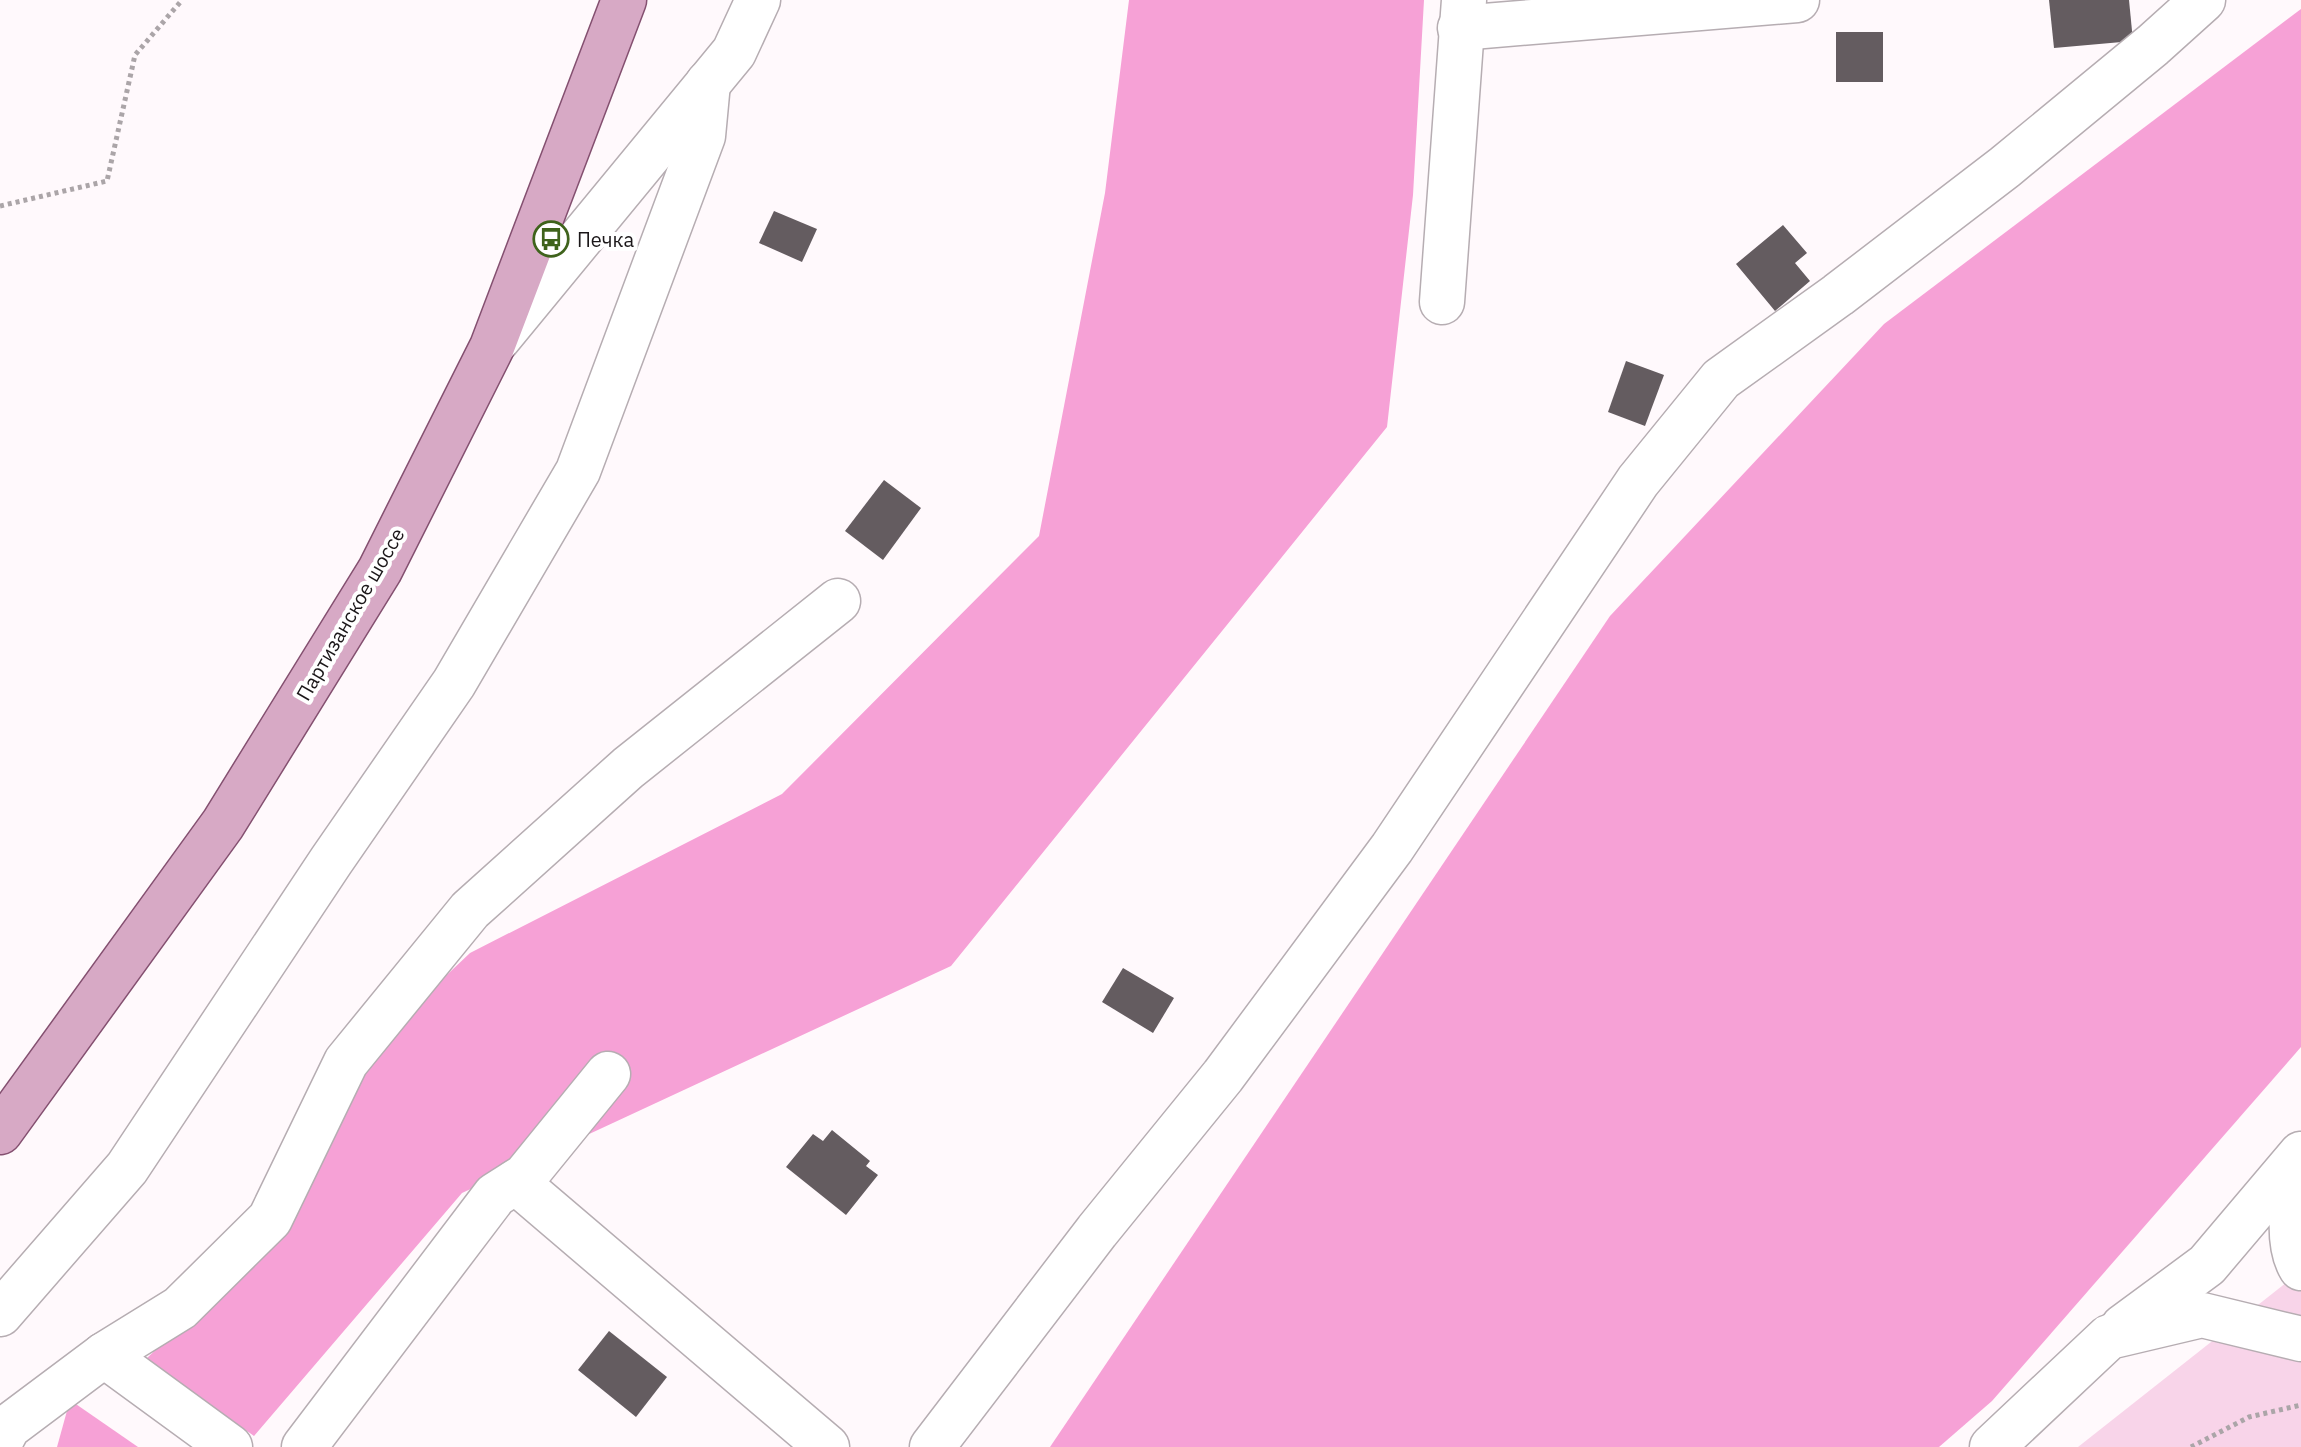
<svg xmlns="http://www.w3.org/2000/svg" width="2301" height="1447" font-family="'IBM Plex Sans',sans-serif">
	<rect width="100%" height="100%" fill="#fff9fc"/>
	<path fill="#f8d4e9" d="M2301 1271V1447H2078Z"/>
	<g fill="#f6a1d6">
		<path d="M1129 0H1424L1413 195 1387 427 951 966 462 1193 254 1436 146 1359 285 1227 375 1043 470 953 782 794 1039 536 1105 193Z"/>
		<path d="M2301 9V1047L1992 1401 1939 1447H1050L1610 616 1884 324Z"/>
		<path d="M70 1400 138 1447H57Z"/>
	</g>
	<g fill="#645c60">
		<path d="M2049 0H2129L2133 41 2054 48Z"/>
		<rect x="1836" y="32" width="47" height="50"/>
		<path d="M774 211 817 229 802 262 759 243Z"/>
		<path d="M1783 225 1807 253 1795 263 1810 281 1775 311 1736 264Z"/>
		<path d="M1626 361 1664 375 1645 426 1608 412Z"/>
		<path d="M884 480 921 508 883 560 845 531Z"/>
		<path d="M1123 968 1174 998 1153 1033 1102 1002Z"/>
		<path d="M832 1130 870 1161 866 1166 878 1175 846 1215 786 1167 813 1134 823 1141Z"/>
		<path d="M609 1331 667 1377 636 1417 578 1370Z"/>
	</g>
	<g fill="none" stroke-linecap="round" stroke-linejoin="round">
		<defs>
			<g id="minor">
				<path d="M1460 28 1797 0"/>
				<path d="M1442 302 1464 0"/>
				<path d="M497 340 734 52 758 0"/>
				<path d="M2301 1159C2294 1189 2284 1241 2301 1268"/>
				<path d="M516 1182 827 1447"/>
				<path d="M0 1314 127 1168 331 861 454 683 578 471 703 136 708 83"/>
				<path d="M2123 1327 2207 1265 2301 1154"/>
				<path d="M104 1355 230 1447"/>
				<path d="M0 1442 8 1427 104 1355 180 1308 270 1219 346 1062 470 910 628 768 838 601"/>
				<path d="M304 1447 495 1195 525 1176 608 1074"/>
				<path d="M932 1447 1097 1231 1223 1076 1392 848 1638 481 1721 379 1838 295 2005 167 2153 45 2203 0"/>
				<path d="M1992 1447 2109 1337 2202 1315 2301 1339"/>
			</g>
			<path id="major" d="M0 1132 223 824 380 570 492 347 624 0"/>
		</defs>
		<use href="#minor" stroke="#b6adb2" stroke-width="47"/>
		<use href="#major" stroke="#845070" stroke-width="47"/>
		<g stroke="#aba5a8" stroke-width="5" stroke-dasharray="4 4" stroke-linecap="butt">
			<path d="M0 206 107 181 135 55 182 0"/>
			<path d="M2191 1447 2249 1417 2301 1405"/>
		</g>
		<use href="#minor" stroke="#fff" stroke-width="44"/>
		<use href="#major" stroke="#d7a9c5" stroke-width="44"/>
	</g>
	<defs>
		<symbol id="bus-ring" viewBox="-11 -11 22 22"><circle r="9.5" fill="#fff" stroke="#3f631c" stroke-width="1.5"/><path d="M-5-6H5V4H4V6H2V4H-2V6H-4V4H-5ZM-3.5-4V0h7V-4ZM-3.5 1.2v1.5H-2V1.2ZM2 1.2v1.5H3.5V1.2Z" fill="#3f631c"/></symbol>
	</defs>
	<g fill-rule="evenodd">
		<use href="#bus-ring" x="531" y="219" width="40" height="40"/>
	</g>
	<g text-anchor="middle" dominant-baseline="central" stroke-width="8" stroke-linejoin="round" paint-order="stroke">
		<g font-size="20" fill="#1b1719" stroke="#fff" text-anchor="start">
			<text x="577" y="239">Печка</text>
		</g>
		<g font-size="20" fill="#1b1719" stroke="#fff">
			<text transform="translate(350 614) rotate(-60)">Партизанское шоссе</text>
		</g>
	</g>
</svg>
